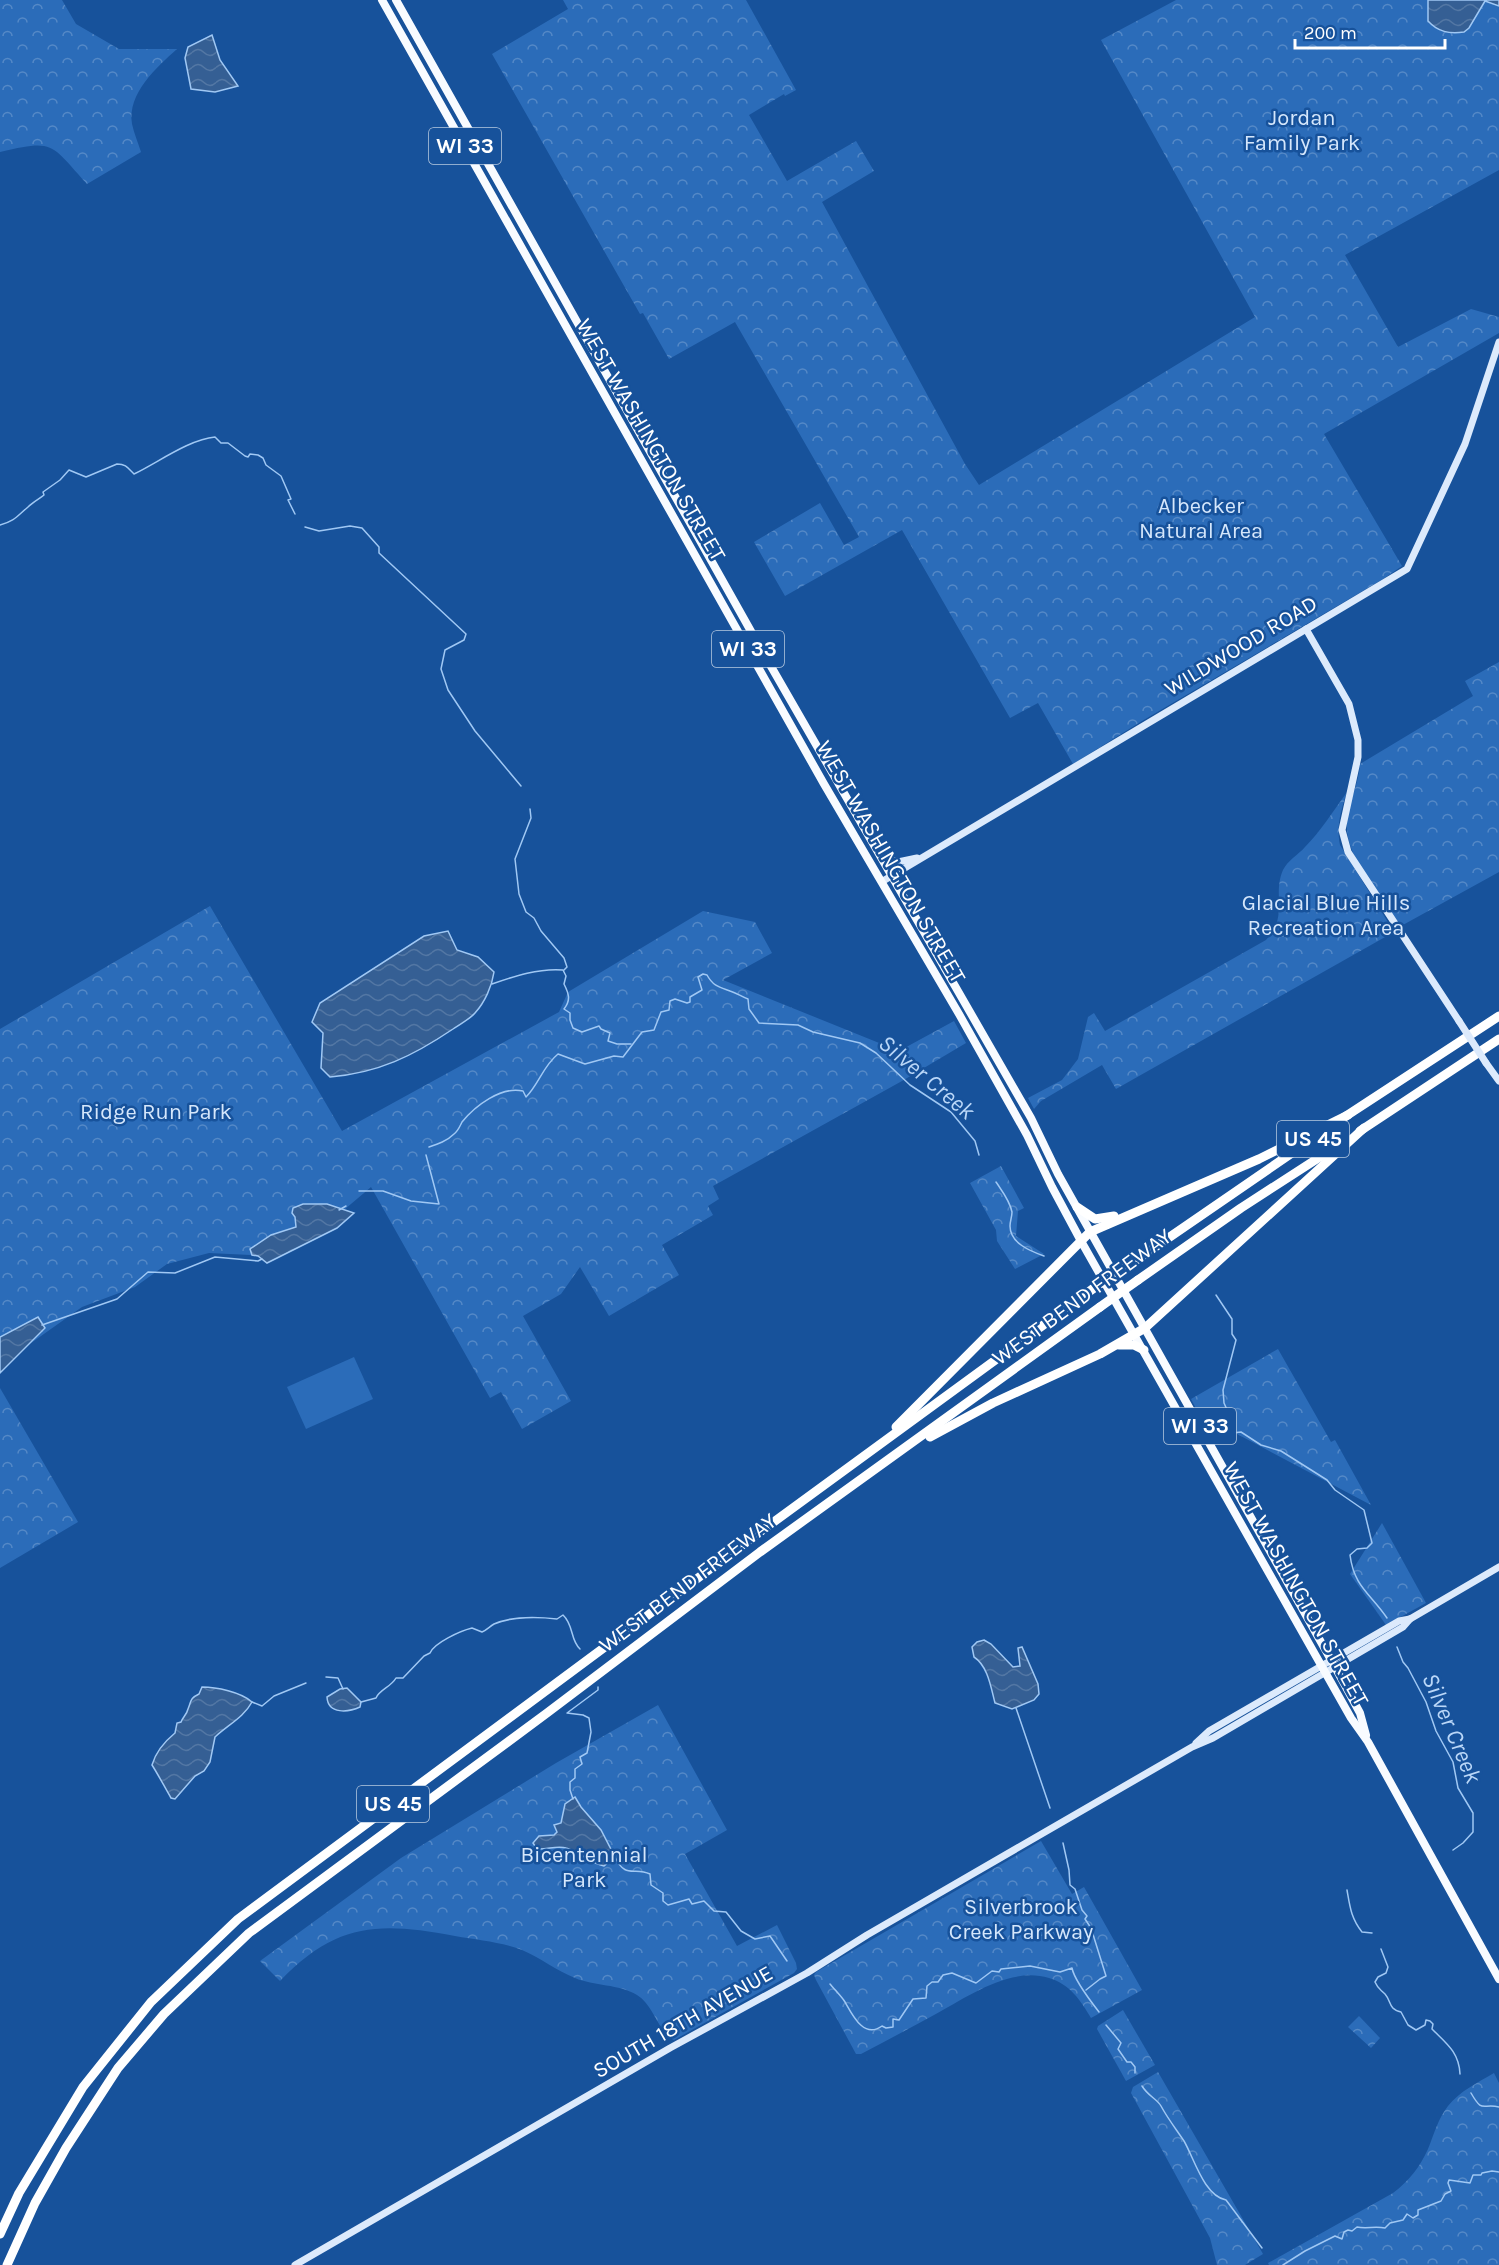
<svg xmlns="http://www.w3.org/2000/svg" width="1499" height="2265" font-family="Karla,sans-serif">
	<defs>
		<pattern id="forest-crowns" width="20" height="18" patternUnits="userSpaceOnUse" patternTransform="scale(1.5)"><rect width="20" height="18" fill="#2b6cb9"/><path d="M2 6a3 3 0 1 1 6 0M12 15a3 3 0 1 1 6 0" fill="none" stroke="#5589c7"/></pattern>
		<pattern id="water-waves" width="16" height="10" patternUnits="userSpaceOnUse" patternTransform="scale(1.5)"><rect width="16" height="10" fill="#355f94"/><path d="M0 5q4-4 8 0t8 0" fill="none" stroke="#5377a4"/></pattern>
	</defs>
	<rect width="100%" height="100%" fill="#17529b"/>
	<g fill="url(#forest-crowns)">
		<path d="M0 0H62L76 24 119 49H177C157 67 127 93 132 124 134 133 138 143 141 152L87 184C50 144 56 139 0 152Z"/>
		<path d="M563 0H746L796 90 785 96 784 94 749 115 787 181 856 141 874 171 822 202 965 464 979 485 1255 317 1101 40 1176 0H1499V170L1345 255 1398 347 1471 309 1499 317V333L1324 434 1402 566 1383 579 1142 721 1073 764 1038 703 1010 718 902 530 785 596 754 542 820 503 844 545 859 537 735 322 669 359 643 313 640 314 492 54 568 9Z"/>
		<path d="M1499 662V872L1401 926C1383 900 1344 856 1347 823 1348 803 1359 784 1360 764L1473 696 1465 681Z"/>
		<path d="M1347 792C1341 810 1336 826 1340 845L1394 932 1116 1089 1102 1065 1041 1101 1034 1109 1028 1098 1062 1080 1078 1059 1088 1017 1094 1013 1105 1031 1266 940C1289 916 1272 895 1283 870 1288 860 1298 855 1305 847 1321 831 1334 810 1347 792Z"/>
		<path d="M210 906 342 1131 559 1012 568 992 703 911 755 922 772 953 723 980 899 1051 954 1021 966 1043 902 1081 713 1186 719 1199 708 1206 713 1215 662 1245 679 1275 609 1316 580 1267 561 1294 523 1316 571 1401 522 1429 501 1392 490 1398 371 1187 338 1215 270 1256 209 1253 167 1264 135 1287 82 1307 0 1365V1029Z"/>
		<path d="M1001 1166 1024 1208 1018 1211 1016 1236 1044 1254 1015 1269 997 1241 996 1230 970 1183Z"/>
		<path d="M1278 1349 1331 1442 1335 1440 1371 1505 1222 1426 1209 1433 1191 1399Z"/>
		<path d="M0 1388 78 1522 0 1568Z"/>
		<path d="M1382 1523 1426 1603 1386 1625 1350 1574Z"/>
		<path d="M658 1705 727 1830 685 1854 737 1946 777 1925 796 1963 797 1969 794 1973 674 2040C659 2034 654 2005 637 1995 619 1984 594 1986 575 1978 557 1971 541 1958 522 1950 501 1942 478 1940 455 1936 379 1922 337 1922 280 1981L260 1961 401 1858 556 1763Z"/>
		<path d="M1041 1841 1072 1894 1084 1887 1142 1990 1091 2018C1081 2001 1070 1984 1049 1978 1010 1966 967 1997 934 2015 910 2028 886 2041 861 2054H856L816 1980 814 1975 816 1972Z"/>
		<path d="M1123 2010 1155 2065 1126 2081 1097 2029 1098 2026Z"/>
		<path d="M1359 2016 1380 2038 1371 2048 1348 2027Z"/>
		<path d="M1158 2072 1263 2254 1245 2265H1217L1210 2238 1131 2093 1133 2087Z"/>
		<path d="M1494 2073 1499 2083V2265H1269L1268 2263 1393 2193C1409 2181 1420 2167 1428 2149 1434 2134 1438 2119 1448 2106 1460 2091 1477 2083 1494 2073Z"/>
	</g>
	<path fill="#2b6cb9" d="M354 1357 373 1399 306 1429 287 1387Z"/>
	<g fill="url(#water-waves)" stroke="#a0c8f4" stroke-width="1.5">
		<path d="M1428 0H1499V6L1485 1 1469 28 1464 32C1449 34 1438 32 1428 21Z"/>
		<path d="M212 35 220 60 238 86 215 92 191 89 185 58 188 47Z"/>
		<path d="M448 931 457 950 478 957 494 972C492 986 485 1002 475 1013 470 1019 460 1024 453 1029 413 1056 378 1073 330 1077L321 1068 323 1033 312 1022 320 1003 424 936Z"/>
		<path d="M303 1204H327L354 1213 337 1228 267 1263 258 1256 252 1255 250 1249 271 1235 296 1227 295 1217 292 1213 293 1208Z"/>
		<path d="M38 1317 45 1328 0 1373V1337Z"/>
		<path d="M984 1640 991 1644 1013 1667 1020 1666 1018 1648 1022 1647 1038 1684 1039 1694 1034 1700 1012 1709 995 1703C991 1688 988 1666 974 1657L972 1647 977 1642Z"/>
		<path d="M202 1687C216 1687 241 1692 252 1702 244 1717 228 1725 215 1737L210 1762 204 1771 195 1776 175 1799 171 1798C164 1786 159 1776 152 1765 156 1751 164 1742 175 1733L177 1723 181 1722C183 1717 187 1714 188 1709 192 1700 189 1699 199 1694Z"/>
		<path d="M347 1688 361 1702 360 1707C349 1712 328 1715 327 1697L340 1689Z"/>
		<path d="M575 1797 581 1807 601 1830 615 1857 604 1866C590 1863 580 1852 566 1848 557 1845 547 1850 537 1849L533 1843 539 1836 554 1835 557 1832 554 1825 561 1823 565 1804Z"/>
	</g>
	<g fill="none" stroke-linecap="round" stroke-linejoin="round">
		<g stroke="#a0c8f4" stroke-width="1.5">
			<path d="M0 525C15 521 17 516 28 507 33 502 39 499 44 495L43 492 60 480 69 470 86 477 117 464C126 464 128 468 134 474 157 463 190 439 215 437L221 443H228L245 456 248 457 250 454 258 455 263 458 266 465 281 476 291 499 288 500 295 514"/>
			<path d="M305 527 319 531 350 526 362 528 379 547V553L466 634 464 640 445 650 441 669 448 690 475 731 521 786"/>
			<path d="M530 809 531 818 515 859 519 894 526 912 534 918 541 931 564 958 567 967 564 970"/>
			<path d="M492 984C515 976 539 968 563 970L566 976 564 984C569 994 571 1000 564 1009L570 1013V1020L573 1028 582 1032 599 1026 601 1029 610 1033 608 1041 617 1044H631"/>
			<path d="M429 1147C438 1144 447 1141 454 1134 458 1131 460 1126 462 1122 475 1106 501 1086 523 1091L526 1097C539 1084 543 1066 558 1054L585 1064 614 1056 623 1057 642 1032 654 1030 661 1012 669 1010 670 1001 675 999 687 1003 690 1002V997L702 990 698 977 703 974 707 975C713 986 719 987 730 991 737 993 742 997 748 999L749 1009 759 1023 798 1025 813 1032 860 1043 876 1053 910 1085 951 1112 975 1141 979 1155"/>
			<path d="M996 1182C1002 1191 1010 1201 1012 1212 1012 1217 1010 1221 1010 1226 1010 1243 1030 1251 1044 1256"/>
			<path d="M359 1191H383L411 1201 439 1204 426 1155"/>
			<path d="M339 1210 346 1206"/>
			<path d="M1216 1295 1232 1319V1334L1236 1340 1223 1390 1224 1403 1233 1423 1230 1427 1232 1433 1241 1432 1261 1445 1281 1451 1327 1480 1335 1490 1364 1510 1372 1543 1367 1548 1357 1549 1350 1555C1354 1587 1371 1594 1387 1618"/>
			<path d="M42 1325 117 1299 148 1272 175 1273 215 1257 258 1261 262 1259"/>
			<path d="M1397 1647 1403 1662 1408 1668 1426 1702 1436 1731 1453 1762 1458 1788 1473 1813V1832L1463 1843 1453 1850"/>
			<path d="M326 1677 338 1678 343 1689"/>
			<path d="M252 1702 262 1706 274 1696 306 1683"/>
			<path d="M361 1702 376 1698C379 1690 391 1687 396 1678H403L424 1656 430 1653C434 1643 460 1631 472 1628L482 1632C487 1630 489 1627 494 1624 512 1616 540 1617 557 1619L563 1615C574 1625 570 1640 580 1649"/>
			<path d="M1016 1708 1050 1808"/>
			<path d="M573 1799 570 1790V1782L575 1778V1769L582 1764 580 1757 587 1753 591 1732 589 1718 583 1715 567 1713 598 1690V1687"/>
			<path d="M1063 1843 1069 1870 1070 1885 1075 1889 1082 1910 1087 1916 1085 1919 1091 1928 1106 1976 1100 1979 1086 1990"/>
			<path d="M615 1857C626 1880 634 1866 650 1874L651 1885 663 1893V1901L668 1905 689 1899 692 1904 704 1901 714 1911 726 1912 741 1931 755 1939 770 1936 787 1961"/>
			<path d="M1347 1890C1350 1907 1351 1918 1362 1932L1372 1933"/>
			<path d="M1381 1949 1388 1967 1386 1973 1378 1977 1375 1982C1378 1989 1380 1989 1385 1994 1392 2002 1388 2009 1401 2012L1408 2025 1416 2030 1425 2025 1426 2020 1430 2021 1433 2024 1432 2029C1446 2043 1459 2052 1460 2074"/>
			<path d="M830 1984C834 1989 842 1997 845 2002 853 2016 864 2039 882 2026L886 2028 893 2027V2019L899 2020 913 1999 926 1998 927 1986 932 1982H938L943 1975 952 1973 976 1983 992 1971 999 1972 1001 1969 1030 1966 1060 1972 1072 1968C1074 1979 1092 2003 1099 2012"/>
			<path d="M1106 2025 1121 2043 1118 2049 1127 2062H1131L1135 2067V2073"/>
			<path d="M1142 2086C1148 2096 1157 2099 1161 2106 1168 2119 1176 2129 1184 2141 1194 2158 1204 2196 1226 2200L1262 2248"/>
			<path d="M1471 2093C1483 2114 1482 2103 1499 2107"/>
			<path d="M1283 2265 1305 2251 1335 2236 1342 2239 1344 2232 1348 2230 1352 2231 1357 2227C1366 2229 1375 2226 1385 2228L1390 2223 1403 2220 1407 2214 1413 2218 1418 2215V2210L1441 2201 1445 2194 1451 2191 1448 2183 1449 2180 1470 2183 1473 2175H1481L1482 2173 1492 2171 1499 2172"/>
		</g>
		<g stroke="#dceafc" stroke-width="7">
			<path d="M1306 629 1349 704 1358 740V757L1342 830 1348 852 1459 1021"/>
			<path d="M882 858 898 862 917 858"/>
			<path d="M883 881 1407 569 1465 444 1499 342"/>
			<path d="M1486 1063 1499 1081"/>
			<path d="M1196 1743 1209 1731 1399 1621 1410 1619 1499 1567"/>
			<path d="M295 2265 670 2048 807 1973 867 1935 1192 1747 1213 1738 1403 1627 1410 1619"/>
		</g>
		<g stroke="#f8fbff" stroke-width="8">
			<path d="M382 0 824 784 959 1014 1027 1135 1052 1187 1081 1241 1351 1718 1368 1742 1499 1979"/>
			<path d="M396 0 757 642 1031 1118 1058 1174 1335 1667 1360 1713 1366 1735"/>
		</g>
		<g stroke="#fff" stroke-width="9">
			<path d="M1343 1118 1499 1016"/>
			<path d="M1360 1131 1499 1039"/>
			<path d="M1077 1207 1095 1219 1114 1216"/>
			<path d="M1129 1265 1321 1133"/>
			<path d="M1138 1280 1241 1208 1340 1144"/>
			<path d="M1119 1345H1134L1144 1350"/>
			<path d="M896 1427 1090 1232 1259 1159 1348 1115"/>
			<path d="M930 1437 993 1403 1100 1354 1145 1328 1364 1128"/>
			<path d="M0 2234 19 2193 83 2087 151 2002 238 1919 764 1529 1094 1288"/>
			<path d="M7 2265 35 2203 66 2148 118 2068 164 2014 249 1933 547 1713 760 1552 1100 1307"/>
		</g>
		<path stroke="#dceafc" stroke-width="7" d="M1459 1021 1486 1063"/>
		<g stroke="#fff" stroke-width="9">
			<path d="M1094 1288 1129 1265"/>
			<path d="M1100 1307 1138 1280"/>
		</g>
	</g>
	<g text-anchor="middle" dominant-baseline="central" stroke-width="5" stroke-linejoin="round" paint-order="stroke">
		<g fill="#17529b" stroke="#b9cbe1" stroke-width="1.5">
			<rect x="429" y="128" width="72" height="36" rx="4.5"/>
			<rect x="712" y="631" width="72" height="36" rx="4.5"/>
			<rect x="1277" y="1121" width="72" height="36" rx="4.5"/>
			<rect x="1164" y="1408" width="72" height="36" rx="4.5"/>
			<rect x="357" y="1786" width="72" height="36" rx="4.5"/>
		</g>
		<g font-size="21" font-weight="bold" fill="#fff">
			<text x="465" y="146">WI 33</text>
			<text x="748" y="649">WI 33</text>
			<text x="1313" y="1139">US 45</text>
			<text x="1200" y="1426">WI 33</text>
			<text x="393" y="1804">US 45</text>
		</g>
		<g font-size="22" fill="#d5e7fc" stroke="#17529b">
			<text x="1302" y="118">Jordan<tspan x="1302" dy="25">Family Park</tspan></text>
			<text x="1201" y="506">Albecker<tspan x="1201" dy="25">Natural Area</tspan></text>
			<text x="1326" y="903">Glacial Blue Hills<tspan x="1326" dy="25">Recreation Area</tspan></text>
			<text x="156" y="1112">Ridge Run Park</text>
			<text x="584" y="1855">Bicentennial<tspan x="584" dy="25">Park</tspan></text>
			<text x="1021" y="1907">Silverbrook<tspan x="1021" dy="25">Creek Parkway</tspan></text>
		</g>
		<g font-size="22" fill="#fff" stroke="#17529b">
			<text transform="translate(651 440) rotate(60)">WEST WASHINGTON STREET</text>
			<text transform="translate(1241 646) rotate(-31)">WILDWOOD ROAD</text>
			<text transform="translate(891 862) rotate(60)">WEST WASHINGTON STREET</text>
			<text transform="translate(1082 1297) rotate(-36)">WEST BEND FREEWAY</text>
			<text transform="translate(688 1583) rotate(-37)">WEST BEND FREEWAY</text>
			<text transform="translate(1296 1584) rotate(61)">WEST WASHINGTON STREET</text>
			<text transform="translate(683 2022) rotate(-30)">SOUTH 18TH AVENUE</text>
		</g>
		<g font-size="24" font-style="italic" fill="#bad7f8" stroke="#17529b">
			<text transform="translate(927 1077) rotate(40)">Silver Creek</text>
			<text transform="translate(1452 1728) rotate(67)">Silver Creek</text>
		</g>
	</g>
	<path d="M1295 39v9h150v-9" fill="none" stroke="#ffffff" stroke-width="3"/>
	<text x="1304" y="39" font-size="18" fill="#ffffff" stroke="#17529b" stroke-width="4.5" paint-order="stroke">200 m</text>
</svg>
